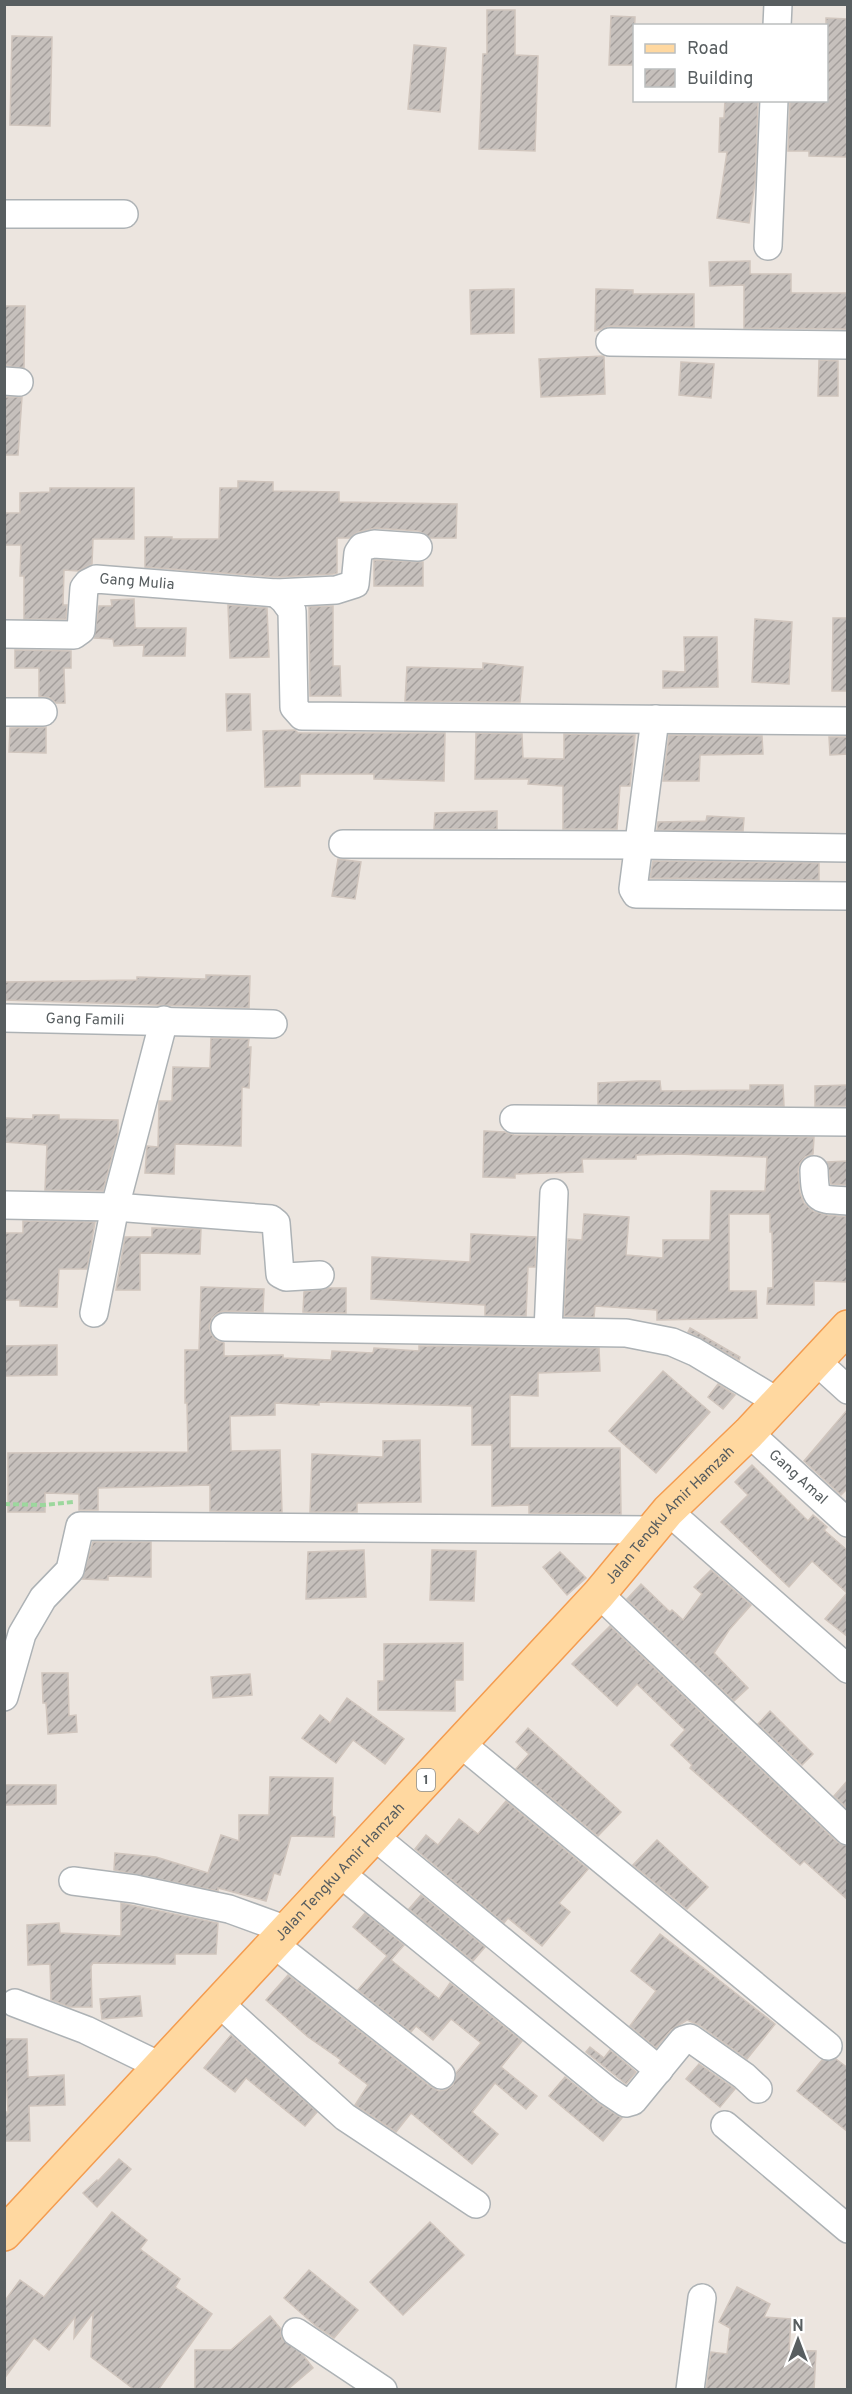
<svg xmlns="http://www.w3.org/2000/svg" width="852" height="2394" font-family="Overpass,sans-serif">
	<defs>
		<pattern id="building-hatch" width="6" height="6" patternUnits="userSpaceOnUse" patternTransform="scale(1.5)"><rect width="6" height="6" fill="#c6c0bc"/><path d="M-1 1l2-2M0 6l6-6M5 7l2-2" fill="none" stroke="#a49f9c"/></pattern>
	</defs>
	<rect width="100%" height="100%" fill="#ece5df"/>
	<g fill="url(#building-hatch)" stroke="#d0c5bd" stroke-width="1.5">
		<path d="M487 10H515V55L538 56 535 151 479 149 483 54H487Z"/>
		<path d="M611 16 635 17 633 65H609Z"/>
		<path d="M826 18 848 19V157L809 156V151H788L790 100H826Z"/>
		<path d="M12 36 52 37 50 126 10 125Z"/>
		<path d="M414 45 446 48 440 112 408 109Z"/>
		<path d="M725 100H758L755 183 749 223 717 218 727 152H719L720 118H724Z"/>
		<path d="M750 261V274H791V293H848V329L744 328V285L710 286 709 262Z"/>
		<path d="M514 289V333L471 334 470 290Z"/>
		<path d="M596 289 633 290V294H694V327L610 326 595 331Z"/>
		<path d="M4 306H25L24 368 4 365Z"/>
		<path d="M604 356 605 394 541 397 539 359Z"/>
		<path d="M819 360 838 361V396H818Z"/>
		<path d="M681 362 714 364 711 398 679 395Z"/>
		<path d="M4 397H22L18 455H4Z"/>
		<path d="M238 481 273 482V491L339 492V502L457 504 456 538H430L419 531 375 528 358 532 349 538H337V573L333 574 276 577 145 567V537H172V539H219L220 488H238Z"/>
		<path d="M50 488H134V539H93L92 564 78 571 64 570 63 605H67L66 619H24V576H20L21 545H4V513H20V493L50 492Z"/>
		<path d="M374 560 423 562V586H374Z"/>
		<path d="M134 599 135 628H186L185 656H143L144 645 114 646 113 639 94 638 99 606H112L111 600Z"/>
		<path d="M228 605 267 608 269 657 230 658Z"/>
		<path d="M333 606V666H340L341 696H310L309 607Z"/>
		<path d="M833 618H848V691H832Z"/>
		<path d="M755 619 792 622 789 684 752 682Z"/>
		<path d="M684 637H717L718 687 663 688V671L685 672Z"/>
		<path d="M15 650 71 651V668H64L65 703H56L50 698 39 696V668H15Z"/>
		<path d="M483 663 523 667 520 702 405 701 407 667 483 669Z"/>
		<path d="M226 694H250L251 730 227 731Z"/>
		<path d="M46 727V753L9 752 10 728Z"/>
		<path d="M295 730 298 733H445L444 781 374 779V774H300V786L265 787 263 731Z"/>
		<path d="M476 733 522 734 523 758 564 759V734L635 735 630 786H620L617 829H563V786L528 784 529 779H475Z"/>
		<path d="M669 735 762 736 763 754 700 755 699 781H663Z"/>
		<path d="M829 737H848V754L830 755Z"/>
		<path d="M497 811V829H434L435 813Z"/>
		<path d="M707 816 744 818 743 831 657 830 658 822 706 821Z"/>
		<path d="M338 859 361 862 355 899 332 896Z"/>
		<path d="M653 861 819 863V880L650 878Z"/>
		<path d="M206 975 250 976 249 1008 4 1000V982L137 980V977L206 979Z"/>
		<path d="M211 1038 249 1039 248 1047H251L249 1088 242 1087 241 1146 175 1144 174 1174 145 1173 147 1146 158 1147 159 1101H172L173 1067 210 1068Z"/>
		<path d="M639 1081H660L661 1091 750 1090V1085H783L784 1106 598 1104V1083Z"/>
		<path d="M848 1085V1106H815V1086Z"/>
		<path d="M33 1115H59V1119L118 1120V1134L103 1191 45 1190 47 1145 4 1142V1118L33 1119Z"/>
		<path d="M484 1131 505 1132 514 1135 814 1137 813 1154 805 1157 800 1163 798 1171 800 1193 804 1203 813 1211 827 1215 848 1217V1282L814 1281V1305L767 1304 768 1288H773L772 1232H770V1214H729V1291H756L757 1318 657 1320V1310L595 1306 594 1317 564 1316 568 1239 582 1240 584 1214 629 1217 626 1255 663 1258V1240H710L711 1191H765L767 1157 677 1154 636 1155V1159H582L583 1172 515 1174V1178L483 1177Z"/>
		<path d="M848 1161V1185L831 1184 827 1162Z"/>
		<path d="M23 1221 95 1222 87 1269H59L57 1307 20 1306V1300H4V1233H23Z"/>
		<path d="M152 1228 201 1229 200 1254 140 1253V1290H116L125 1237H152Z"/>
		<path d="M471 1234 536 1237 535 1267H528L526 1316 485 1315V1305L371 1299 372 1257 470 1262Z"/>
		<path d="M201 1287 264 1289 263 1312 225 1311 218 1313 212 1318 209 1326 211 1334 216 1340 224 1343V1356L283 1355V1358L331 1360 332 1351 373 1353 374 1348 419 1351V1346L599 1348 600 1371 538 1373V1396L510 1395V1448H620L621 1514 529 1513V1505L492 1506V1445H472V1406L319 1402V1405L275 1403V1415L230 1416 231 1451 280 1450 282 1512 210 1511V1485L98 1488V1510H79V1494L45 1493V1512H8V1453L188 1452 187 1403H185V1350H199Z"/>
		<path d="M329 1288H346V1313L303 1312 304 1292Z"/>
		<path d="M690 1328 740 1357 739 1360 688 1332Z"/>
		<path d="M57 1345V1375L4 1376V1346Z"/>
		<path d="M663 1371 710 1412 656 1473 609 1431Z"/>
		<path d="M718 1384 735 1395 723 1409 708 1397Z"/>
		<path d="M848 1409V1488L841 1495 804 1461Z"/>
		<path d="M420 1440 421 1502 357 1503V1512H310L312 1454 383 1457V1441Z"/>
		<path d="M752 1465 808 1521 813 1515 827 1527 824 1530 848 1551V1637L825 1619 847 1593 812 1561 789 1587 721 1522 748 1495 735 1482Z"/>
		<path d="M93 1542H151V1577L108 1576V1580L82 1579Z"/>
		<path d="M364 1550 366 1597 306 1599 308 1552Z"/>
		<path d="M432 1550 476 1551 474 1601 430 1600Z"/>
		<path d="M560 1552 586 1578 567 1595 543 1567Z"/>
		<path d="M711 1570 751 1605 729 1630 714 1653 748 1688 734 1701 627 1599 641 1584 670 1612 672 1610 683 1620 702 1594 694 1587Z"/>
		<path d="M610 1626 837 1842 848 1846V1900L804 1861 800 1865 690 1768 692 1765 671 1745 685 1730 637 1684 617 1706 572 1664Z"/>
		<path d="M463 1643V1680H455V1711L378 1710V1681H384V1644Z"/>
		<path d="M42 1673H68L69 1716 76 1715 77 1732 48 1734 46 1703H43Z"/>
		<path d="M250 1674 252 1695 213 1698 211 1677Z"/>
		<path d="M347 1698 404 1739 385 1764 353 1740 336 1763 302 1738 320 1715 330 1723Z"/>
		<path d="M770 1711 813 1754 802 1765 758 1724Z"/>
		<path d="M528 1728 621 1812 598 1836 516 1769 529 1754 516 1742Z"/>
		<path d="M270 1777 333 1778 332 1816 335 1817 334 1837 291 1836 280 1875 274 1873 266 1901 218 1888V1891L114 1870 115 1853 156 1857 208 1873 221 1835 239 1841V1815H269Z"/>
		<path d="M848 1780V1809L834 1796Z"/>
		<path d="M4 1785H56V1804L4 1805Z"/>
		<path d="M506 1801 588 1869 559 1903 570 1912 542 1946 508 1918 504 1923 415 1849 426 1835 438 1845 459 1819 478 1834Z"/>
		<path d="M657 1840 708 1887 687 1909 633 1865Z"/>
		<path d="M421 1895 485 1947 473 1961 409 1909Z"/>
		<path d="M121 1903 218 1923 216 1954H175V1964L93 1963 91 1966 92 2007H70L51 2000 50 1964 28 1965 27 1925 59 1923 60 1933 121 1936Z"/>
		<path d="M365 1913 404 1945 391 1960 439 1999 450 1983 522 2041 501 2067 537 2096 526 2109 495 2083 472 2112 498 2134 472 2164 411 2113 396 2132 355 2105 368 2085 339 2063 341 2060 308 2037 266 2000 288 1975 431 2087 439 2091 446 2090 453 2085 456 2073 481 2043 451 2019 433 2040 416 2026 411 2032 358 1990 387 1956 353 1927Z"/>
		<path d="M660 1934 775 2024 747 2059 699 2025 687 2020 671 2030 656 2048 630 2026 656 1991 631 1971Z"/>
		<path d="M140 1996 142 2016 102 2019 100 1999Z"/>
		<path d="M231 2035 317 2112 305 2126 246 2078 235 2092 204 2068Z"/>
		<path d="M4 2039H27L28 2077 64 2075 65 2105 29 2106 30 2141H4V2112H8Z"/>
		<path d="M590 2047 604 2058 610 2050 636 2072 626 2084 586 2052Z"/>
		<path d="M836 2059 848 2068V2132L797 2091 822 2060Z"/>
		<path d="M699 2064 735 2089 720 2107 686 2079Z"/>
		<path d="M565 2077 599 2104 622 2118 603 2141 549 2096Z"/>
		<path d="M119 2159 131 2169 97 2207 83 2193 97 2180 98 2181Z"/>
		<path d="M112 2212 147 2240 140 2249 180 2279 175 2287 212 2314 158 2390H135L91 2357 93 2313 74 2338 75 2317 49 2350 34 2338 4 2379V2302L20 2280 44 2297Z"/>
		<path d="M430 2222 464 2255 403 2315 370 2282Z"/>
		<path d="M309 2270 358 2310 334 2338 317 2327 284 2298Z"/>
		<path d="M737 2287 770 2304 764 2317 791 2319 789 2350 816 2351 814 2390H706L711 2352 727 2354 730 2328 719 2322Z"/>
		<path d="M270 2316 281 2329 282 2339 303 2355 313 2368 287 2390H195V2350H231Z"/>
	</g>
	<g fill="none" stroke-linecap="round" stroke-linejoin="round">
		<defs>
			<g id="minor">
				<path d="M777 26 778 4"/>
				<path d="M4 214H124"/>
				<path d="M768 246 774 100"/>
				<path d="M610 342 848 345"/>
				<path d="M4 381 19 382"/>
				<path d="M276 593 284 600 292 611 294 707 302 716 848 721"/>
				<path id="s1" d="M4 634 74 635 81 630 84 588 88 583 96 579 276 593 336 590 355 584 358 553 362 547 374 544 418 547"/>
				<path d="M4 712H43"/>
				<path d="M655 719 633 889 636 894 848 896"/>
				<path d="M343 844 639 845 848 848"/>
				<path id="s2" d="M4 1018 273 1024"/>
				<path d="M514 1119 848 1122"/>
				<path d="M814 1170C815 1202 817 1199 848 1201"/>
				<path d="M4 1205 115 1207 271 1219 276 1223 280 1274 286 1277 320 1275"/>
				<path d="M94 1313 115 1207 164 1020"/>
				<path d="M225 1327 626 1333 672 1342 695 1352 778 1402"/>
				<path d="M548 1331 554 1193"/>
				<path d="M816 1361 848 1390"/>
				<path id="s3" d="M749 1433 848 1523"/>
				<path d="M668 1511 848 1669"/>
				<path d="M599 1594 848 1831"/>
				<path d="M4 1697 22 1634 43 1598 70 1570 80 1526 651 1530"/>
				<path d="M460 1743 828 2046"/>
				<path d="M374 1836 659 2070"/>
				<path d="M340 1873 608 2091 626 2103 633 2101 683 2040 690 2038 744 2076 758 2089"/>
				<path d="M73 1881 135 1889 229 1909 287 1930"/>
				<path d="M274 1944 441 2075"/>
				<path d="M15 2003 86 2030 160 2066"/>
				<path d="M219 2003 345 2117 476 2204"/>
				<path d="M725 2125 848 2229"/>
				<path d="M296 2332 383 2390"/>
				<path d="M690 2390 702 2298"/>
			</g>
			<g id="major">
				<path id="s4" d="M4 2234 599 1594 668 1511 749 1433 848 1327"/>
			</g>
		</defs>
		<use href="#minor" stroke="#adb2b5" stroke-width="30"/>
		<use href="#major" stroke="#f49c4f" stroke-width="36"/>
		<path stroke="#9cd79d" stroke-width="4" stroke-dasharray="6 3" stroke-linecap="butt" d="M4 1504 44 1505 73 1502"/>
		<use href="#minor" stroke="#fff" stroke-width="27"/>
		<use href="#major" stroke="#ffd8a0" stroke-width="33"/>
	</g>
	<g text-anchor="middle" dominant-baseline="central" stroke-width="5" stroke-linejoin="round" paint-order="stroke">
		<rect fill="#fff" stroke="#8a8e90" stroke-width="1.5" x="417" y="1769" width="18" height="22" rx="4.5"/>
		<g font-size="14" font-weight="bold" fill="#585e60">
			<text x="426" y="1780">1</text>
		</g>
		<g font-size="15" fill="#585e60" stroke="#fff">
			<text stroke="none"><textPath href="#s1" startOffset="177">Gang Mulia</textPath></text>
			<text stroke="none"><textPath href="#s2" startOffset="81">Gang Famili</textPath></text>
			<text stroke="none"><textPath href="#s3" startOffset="66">Gang Amal</textPath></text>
			<text stroke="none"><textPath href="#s4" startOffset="980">Jalan Tengku Amir Hamzah</textPath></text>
			<text stroke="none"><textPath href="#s4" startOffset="494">Jalan Tengku Amir Hamzah</textPath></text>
		</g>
	</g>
	<rect width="852" height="2394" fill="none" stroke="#585e60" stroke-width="12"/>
	<rect x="633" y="24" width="195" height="78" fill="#ffffff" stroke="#bcbfbf" stroke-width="1.5"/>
	<rect x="645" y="44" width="30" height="9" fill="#ffd8a0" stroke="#bcbfbf" stroke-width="1.5"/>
	<text x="687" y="54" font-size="18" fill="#585e60">Road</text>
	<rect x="645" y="69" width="30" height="18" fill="url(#building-hatch)" stroke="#bcbfbf" stroke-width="1.5"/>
	<text x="687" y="84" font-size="18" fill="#585e60">Building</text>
	<g transform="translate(798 2340)" stroke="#ffffff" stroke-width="4.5" paint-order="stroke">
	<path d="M0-4.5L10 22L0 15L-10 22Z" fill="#585e60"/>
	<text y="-9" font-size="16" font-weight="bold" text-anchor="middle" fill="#585e60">N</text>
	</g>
</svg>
